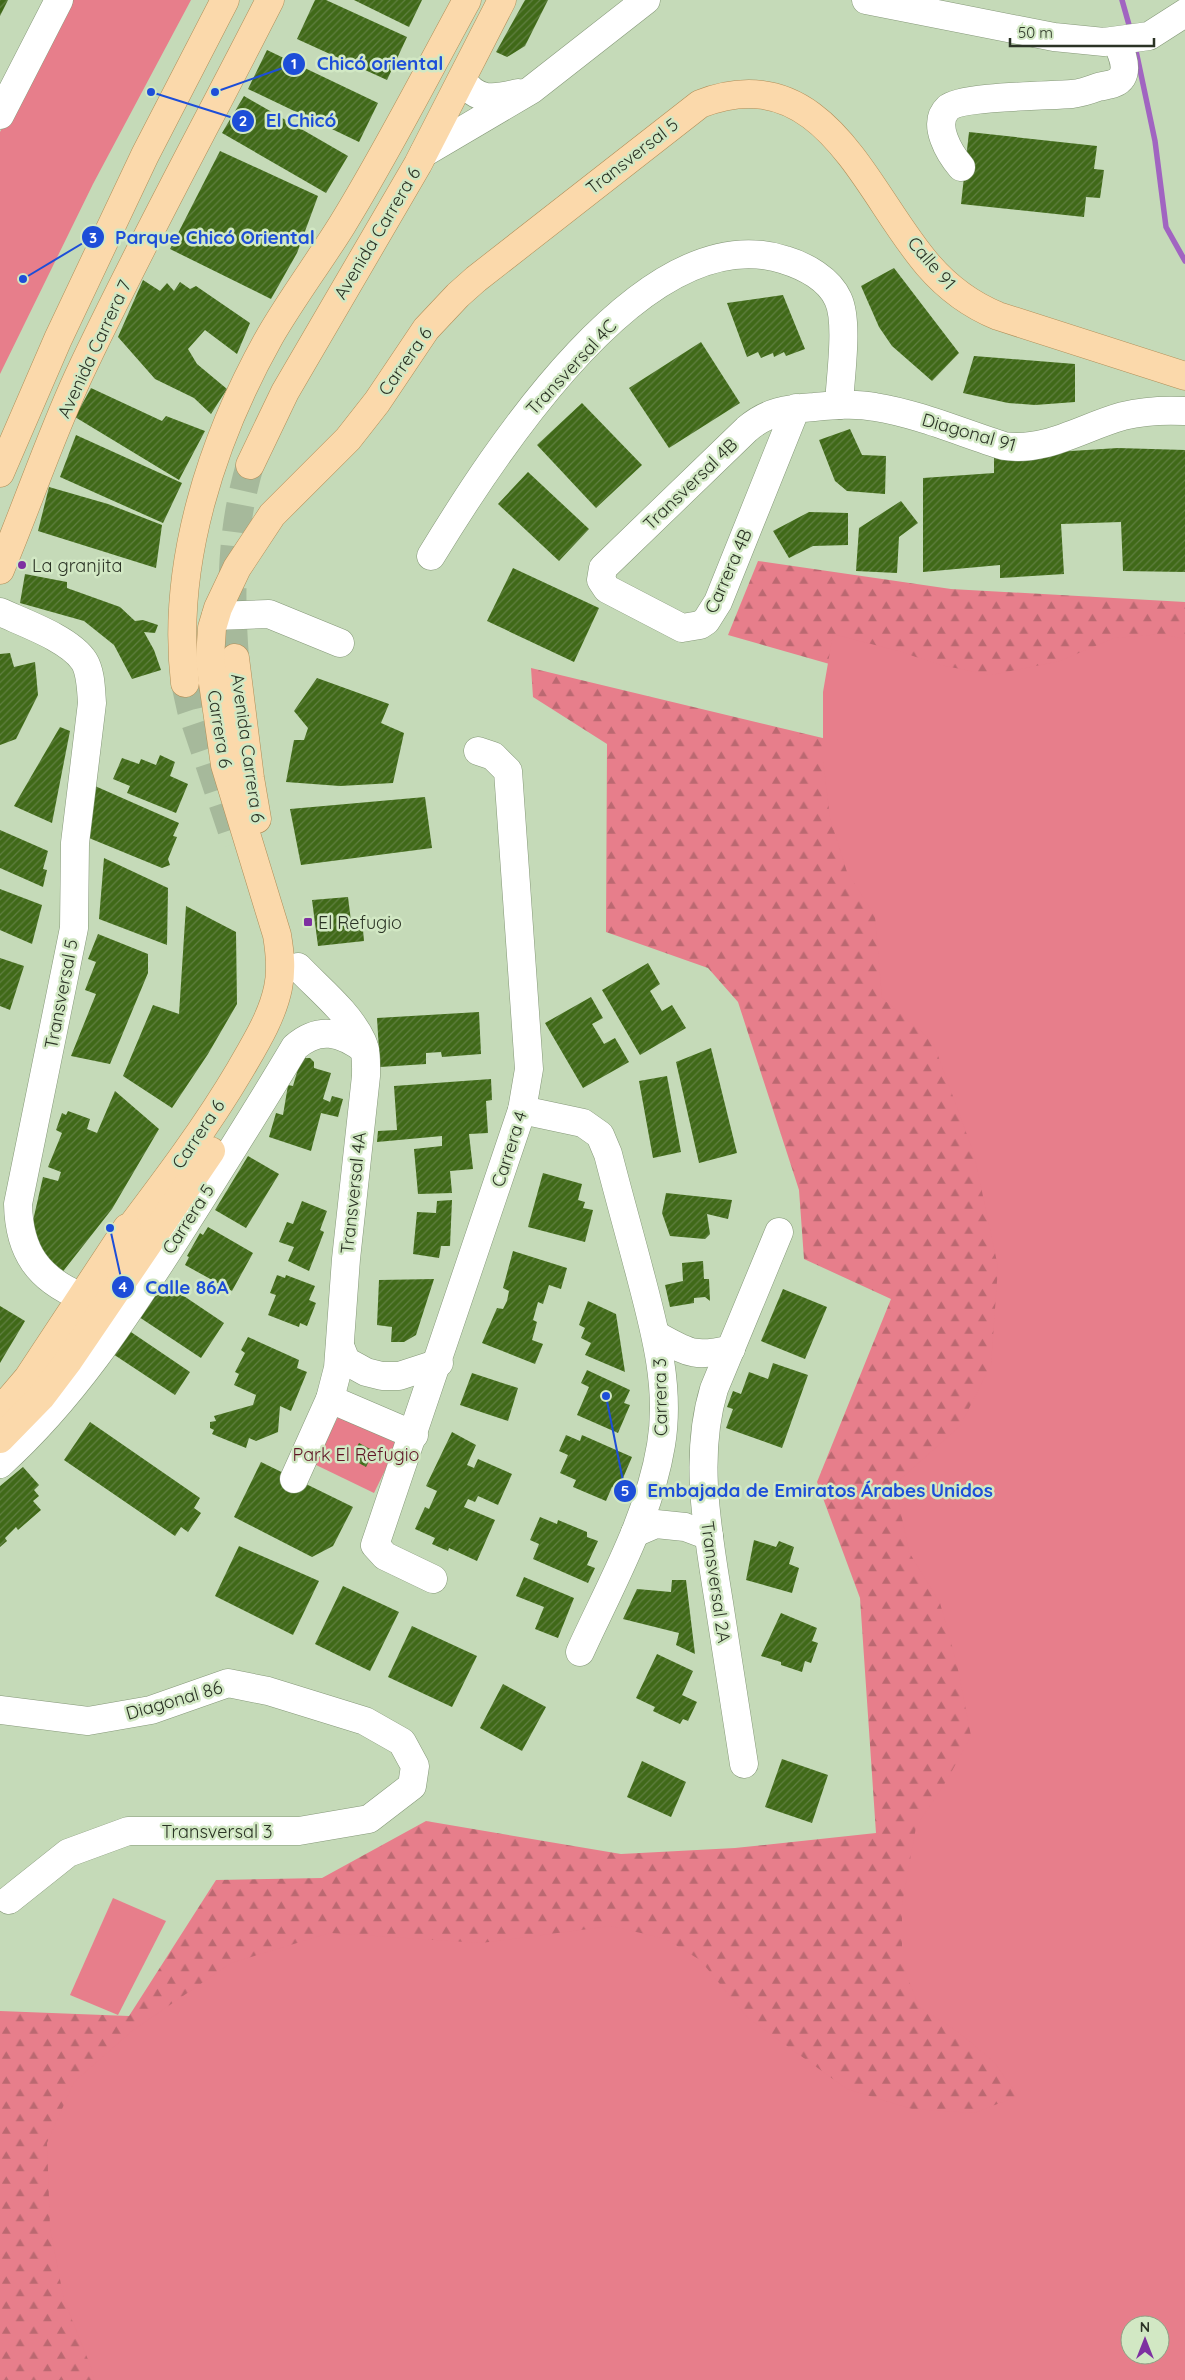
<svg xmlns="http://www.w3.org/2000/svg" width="1185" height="2380" font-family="Quicksand,sans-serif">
	<defs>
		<pattern id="forest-firs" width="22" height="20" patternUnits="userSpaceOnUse" patternTransform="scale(1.25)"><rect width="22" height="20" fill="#e77e8b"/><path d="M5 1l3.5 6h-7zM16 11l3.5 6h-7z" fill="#bb6871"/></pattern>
		<pattern id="building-hatch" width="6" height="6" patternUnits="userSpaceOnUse" patternTransform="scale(1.25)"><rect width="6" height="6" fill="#406918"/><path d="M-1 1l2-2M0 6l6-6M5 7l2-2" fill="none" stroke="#607f42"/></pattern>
	</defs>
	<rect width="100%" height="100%" fill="#c5dab8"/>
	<path fill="url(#forest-firs)" fill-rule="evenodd" d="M758 561 951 589 1185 602V2380H0V2011L129 2016 216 1880 322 1878 426 1821 621 1854 735 1848 876 1833 860 1598 817 1482 891 1299 804 1259 799 1190 738 1002 708 968 606 932 607 744 533 697 531 668 831 740 847 669 728 635ZM1130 2325H1160V2355H1130Z"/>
	<g fill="#e77e8b" fill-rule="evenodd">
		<path d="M67 0H191L93 184 0 374V132Z"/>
		<path d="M833 634 898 651 940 665 991 675 1060 661 1114 638 1162 634 1185 639V2380H94L91 2367 64 2300 50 2228 47 2143 74 2082 132 2031 231 1963 330 1933 481 1943 611 1926 666 1939 700 1960 748 2018 847 2089 912 2109 974 2113 1018 2096 994 2062 957 2031 919 2007 902 1963V1905L916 1827 947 1780 971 1736 957 1664 940 1603 909 1552 895 1484 960 1426 991 1365 998 1267 974 1154 933 1042 882 998 875 916 847 872 830 818 823 760V692ZM1130 2325H1160V2355H1130Z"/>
		<path d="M339 1415 398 1444 374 1493 314 1464Z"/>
		<path d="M113 1898 166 1921 118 2015 70 1995Z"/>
	</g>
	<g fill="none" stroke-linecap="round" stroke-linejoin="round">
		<g stroke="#a164c1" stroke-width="5.5">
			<path d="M1122 0 1131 32"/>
			<path d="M1135 46 1155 141 1166 227 1185 261"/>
		</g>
	</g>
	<g fill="url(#building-hatch)">
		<path d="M0 0H8L0 16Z"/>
		<path d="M315 0H326L407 37 387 80 297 39Z"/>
		<path d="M354 0H422L409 27Z"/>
		<path d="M525 0H548L525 46 507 57 496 52Z"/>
		<path d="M267 50 378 103 359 142 248 89Z"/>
		<path d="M244 96 348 156 326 193 222 133Z"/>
		<path d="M969 132 1097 146 1094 169 1104 170 1100 198 1086 197 1084 217 961 204Z"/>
		<path d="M220 151 318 196 297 253 271 299 170 249Z"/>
		<path d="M894 268 959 353 932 381 892 346 879 327 861 286Z"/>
		<path d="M143 280 160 291 167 283 174 291 180 282 190 289 196 286 250 323 237 354 205 330 188 349 197 364 227 389 211 414 194 398 155 379 118 337Z"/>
		<path d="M783 295 805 349 786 356 784 352 774 357 773 353 761 358 758 352 747 357 727 303Z"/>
		<path d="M701 342 740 403 669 448 629 388Z"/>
		<path d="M974 356 1075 364V402L1035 405 1008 403 963 393Z"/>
		<path d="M91 388 162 421 166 416 205 431 179 480 75 417Z"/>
		<path d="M582 403 642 465 596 508 537 445Z"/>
		<path d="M850 429 862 455 886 456 885 494 847 491 835 481 819 440Z"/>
		<path d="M76 435 182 483 163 523 60 477Z"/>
		<path d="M1118 448 1185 450V572L1123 571 1121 522 1061 524 1064 574 1000 578V565L923 572V478L994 473V456Z"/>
		<path d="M528 472 589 529 559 561 498 504Z"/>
		<path d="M49 487 108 504 162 525 156 568 38 531Z"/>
		<path d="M901 501 918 523 899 537 897 573 856 571 859 528Z"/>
		<path d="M809 512 848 513V545L813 546 789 558 773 531Z"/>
		<path d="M513 568 599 608 574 662 487 621Z"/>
		<path d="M25 574 67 582V588L120 607 135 621 143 620 158 625 155 633 144 632 154 650 161 670 132 679 114 645 84 621 20 603Z"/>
		<path d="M10 653 14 667 35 662 38 695 16 739 0 745V654Z"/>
		<path d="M317 678 389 704 381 723 404 733 393 783 340 786 286 782 294 740H304L308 728 294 711Z"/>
		<path d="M60 727 70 731 52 823 14 806Z"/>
		<path d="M160 755 175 762 170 776 188 784 176 813 127 793 130 786 113 779 122 758 139 764 141 759 156 765Z"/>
		<path d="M95 786 179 823 173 836 177 837 168 859 170 865 162 868 89 838Z"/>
		<path d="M425 797 432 848 301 865 290 809Z"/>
		<path d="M0 830 48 851 43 869 47 870 43 887 0 868Z"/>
		<path d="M104 858 168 888 167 945 99 919Z"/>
		<path d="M0 889 42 905 32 944 0 930Z"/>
		<path d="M348 897 351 921 362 919 364 941 318 946 312 900Z"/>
		<path d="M186 906 236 932 237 1004 208 1054 172 1108 123 1076 153 1005 179 1014Z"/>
		<path d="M98 934 148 954V973L110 1064 71 1056 96 994 85 990 96 962 88 959Z"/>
		<path d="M0 958 24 966 10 1010 0 1006Z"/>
		<path d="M648 963 660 984 650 991 662 1011 672 1005 686 1028 640 1055 602 990Z"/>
		<path d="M591 997 603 1018 592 1024 604 1044 615 1038 629 1062 583 1088 545 1023Z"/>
		<path d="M479 1012 481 1054 442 1057 441 1052 426 1053V1064L380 1067 377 1018Z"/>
		<path d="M711 1048 737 1153 699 1163 676 1062Z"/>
		<path d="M304 1058H310L314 1062V1068L331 1073 323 1099 330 1102 332 1096 343 1099 338 1117 321 1113 311 1151 269 1137 276 1113 283 1115 288 1085 293 1086 300 1062Z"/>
		<path d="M667 1076 681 1152 653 1158 639 1081Z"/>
		<path d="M491 1079 492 1100 486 1101 488 1133 469 1134 473 1169 450 1171 452 1193 418 1194 414 1149 442 1146V1136L377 1142 378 1131 397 1130 394 1086Z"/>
		<path d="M115 1091 159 1129 112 1209 61 1274 42 1260 32 1225 43 1177 58 1181 61 1172 48 1167 62 1133 56 1130 62 1113 66 1115 68 1111 90 1119 87 1129 97 1133Z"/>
		<path d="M248 1156 279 1174 246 1228 215 1210Z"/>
		<path d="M543 1173 582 1184 578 1200 585 1202 583 1208 593 1210 585 1242 528 1227Z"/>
		<path d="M666 1193 732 1200 728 1219 707 1214 710 1234 705 1239 670 1236 662 1213Z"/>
		<path d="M452 1200 450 1246H441L439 1258 413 1254 417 1212 436 1213 437 1201Z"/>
		<path d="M302 1201 327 1211 320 1230 324 1232 309 1271 288 1261 294 1247 279 1242 287 1222 293 1224Z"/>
		<path d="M208 1227 253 1253 232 1291 185 1265 189 1257 187 1256 200 1233 203 1235Z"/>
		<path d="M513 1251 567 1268 561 1289 549 1285 543 1304 538 1302 533 1320 537 1322 532 1340 543 1344 535 1364 482 1343 497 1308 503 1309 507 1301 509 1291 503 1288Z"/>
		<path d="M703 1261 704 1279H709L710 1301 705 1297 694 1298V1303L670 1307 665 1285 683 1281 682 1263Z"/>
		<path d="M277 1275 285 1278 286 1275 315 1286 309 1300 316 1303 307 1326 300 1323 299 1327 268 1315 276 1295 270 1293Z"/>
		<path d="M434 1279 416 1335 404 1342H391L392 1327 377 1325 379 1280Z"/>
		<path d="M160 1280 224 1323 201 1358 136 1315Z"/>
		<path d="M783 1289 827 1307 805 1359 761 1341Z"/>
		<path d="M588 1301 616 1314 625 1372 585 1355 591 1343 581 1338 585 1328 579 1325Z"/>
		<path d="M0 1306 25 1321 0 1363Z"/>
		<path d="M128 1330 190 1372 175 1395 113 1354Z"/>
		<path d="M248 1337 299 1360 297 1368 307 1372 291 1411 280 1406 278 1432 256 1441 249 1438 246 1448 212 1434 214 1430 210 1428V1422L216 1421 214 1416 253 1405 256 1395 234 1385 239 1374 235 1372 245 1353 241 1350Z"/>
		<path d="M773 1363 808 1375 782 1448 726 1428 733 1409 727 1407 733 1391 741 1394 749 1372 768 1379Z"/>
		<path d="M587 1370 630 1390 624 1403 630 1405 618 1433 577 1415 589 1387 581 1383Z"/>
		<path d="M472 1373 518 1388 508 1421 460 1405Z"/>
		<path d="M90 1422 200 1498 194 1508 201 1513 188 1532 181 1527 175 1536 64 1460Z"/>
		<path d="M452 1432 476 1445 467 1465 474 1468 478 1459 512 1474 498 1505 478 1496 475 1502 468 1499 464 1507 495 1520 477 1561 449 1548 448 1551 432 1544 435 1538 415 1529 425 1507 429 1509 437 1491 426 1486Z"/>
		<path d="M566 1435 580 1441 582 1435 632 1457 618 1490 612 1487 606 1501 573 1487 576 1480 560 1473 568 1455 559 1451Z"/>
		<path d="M359 1443 374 1451 366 1467 357 1462 360 1455 354 1452Z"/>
		<path d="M261 1462 353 1507 333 1546 312 1557 234 1517Z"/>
		<path d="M23 1467 39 1485 34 1490 39 1496 33 1501 41 1510 18 1530 16 1527 5 1538 7 1541 0 1547V1486Z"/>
		<path d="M540 1517 557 1524 558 1520 587 1532V1537L598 1541 587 1565 595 1568 588 1583 533 1559 539 1544 530 1540Z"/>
		<path d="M754 1540 776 1547 779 1541 794 1547 789 1564 799 1568 792 1593 746 1580Z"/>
		<path d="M239 1546 319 1581 293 1635 215 1596Z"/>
		<path d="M524 1577 574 1598 558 1638 535 1629 544 1607 516 1596Z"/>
		<path d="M672 1580H686L695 1654 676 1645 679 1633 623 1619 637 1589 671 1592Z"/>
		<path d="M343 1586 399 1612 370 1671 315 1644Z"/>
		<path d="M781 1613 817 1628 812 1641 818 1643 811 1663 805 1661 802 1672 781 1665V1662L761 1656Z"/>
		<path d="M412 1626 477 1656 452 1707 388 1677Z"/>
		<path d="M657 1654 693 1671 682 1695 697 1702 688 1721 683 1719 680 1724 653 1711 655 1707 636 1698Z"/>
		<path d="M503 1684 546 1707 522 1751 480 1728Z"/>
		<path d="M782 1759 828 1775 812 1823 765 1807Z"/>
		<path d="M642 1761 686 1782 671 1817 627 1797Z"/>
	</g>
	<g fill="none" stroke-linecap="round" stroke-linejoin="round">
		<g stroke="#a6b99b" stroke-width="28" stroke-dasharray="28 14" stroke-linecap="butt">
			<path d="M235 658C230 592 231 529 250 465"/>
			<path d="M185 683 191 710 236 843"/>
		</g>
		<defs>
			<g id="minor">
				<path d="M866 0 1054 37 1104 42 1149 36 1185 13"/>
				<path d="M463 80C476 102 495 99 518 93"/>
				<path d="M0 115 59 0"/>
				<path d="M424 153 531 90 646 0"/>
				<path d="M961 167C950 154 931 124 948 108 961 96 1050 96 1072 94 1081 93 1090 90 1098 87 1106 85 1117 85 1122 77 1128 67 1121 51 1116 41"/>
				<path d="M796 408 718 602 706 621 700 625 682 628 607 589 601 580 603 568 747 429C768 411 787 409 814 407 834 405 855 403 875 407 919 414 962 433 1004 446 1047 452 1083 427 1123 416 1143 411 1165 410 1185 411"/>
				<path d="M431 556C492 456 645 214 785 260 805 266 829 279 838 299 849 322 840 378 839 405"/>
				<path d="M0 612C24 623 70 639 84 661 91 672 91 690 92 703L75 843 74 928 18 1204C19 1252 38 1279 82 1297"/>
				<path d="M216 616 269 614 340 643"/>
				<path d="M522 1110 583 1123 600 1135 608 1154C618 1193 629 1232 639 1270 654 1327 671 1386 661 1445 649 1518 610 1586 580 1652"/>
				<path d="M656 1335C689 1353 694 1358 731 1349"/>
				<path d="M340 1346 346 1361 366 1372 382 1376H399L439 1363"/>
				<path d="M330 1399 414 1435"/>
				<path d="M0 1464C73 1398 124 1319 177 1237 217 1174 257 1111 295 1047 319 1026 341 1032 365 1050"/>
				<path d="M294 1479 330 1399 338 1368 346 1259 366 1076C366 1065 367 1052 362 1041 349 1013 320 990 298 967"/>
				<path d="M635 1533 656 1524 685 1527 709 1536"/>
				<path d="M433 1579 385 1556 375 1545 522 1110 529 1069 508 771 493 756 478 751"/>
				<path d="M0 1710 88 1721 151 1710 228 1683 268 1691 365 1721 402 1742 415 1766 412 1786 369 1819 299 1831H128L68 1853 9 1900"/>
				<path d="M744 1764C736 1710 727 1657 719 1603 708 1533 693 1458 714 1389L779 1232"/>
			</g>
			<g id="major">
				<path d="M250 465 285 392 418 164 502 0"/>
				<path d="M0 473 58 339 145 155 225 0"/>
				<path d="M0 570C27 506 49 440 78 377 138 249 206 126 270 0"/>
				<path d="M235 658 250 778 257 819"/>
				<path d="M185 683C171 564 212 439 270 336 292 298 319 262 342 225 387 152 426 75 467 0"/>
				<path d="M118 1244C161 1187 204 1131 240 1070 255 1044 272 1017 278 988 282 970 280 953 277 935L225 765 213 683 210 658 212 628 218 608 237 568 272 515 348 439 377 402 426 329 458 295 476 279 700 104C824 56 865 192 928 265 947 287 971 305 998 316L1185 376"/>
				<path d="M0 1411 28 1378 127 1228"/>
				<path d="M0 1439 41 1397 69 1360 211 1151"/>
			</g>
		</defs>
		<use href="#minor" stroke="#859878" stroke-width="29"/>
		<use href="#major" stroke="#b08e58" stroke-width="29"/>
		<use href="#minor" stroke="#fff" stroke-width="28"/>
		<use href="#major" stroke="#fbd9ab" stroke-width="28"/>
	</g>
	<g fill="#7e30a1" stroke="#d2e8c4" stroke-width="2">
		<circle cx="22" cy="565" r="5"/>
		<rect x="303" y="917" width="10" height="10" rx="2.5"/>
	</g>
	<g text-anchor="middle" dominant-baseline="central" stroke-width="5" stroke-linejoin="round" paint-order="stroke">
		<g font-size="18" fill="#2b3325" stroke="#d2e8c4">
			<text transform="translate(632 156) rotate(-38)">Transversal 5</text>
			<text transform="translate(377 233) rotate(-59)">Avenida Carrera 6</text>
			<text transform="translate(932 263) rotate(49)">Calle 91</text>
			<text transform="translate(94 349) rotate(-65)">Avenida Carrera 7</text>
			<text transform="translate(405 361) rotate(-55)">Carrera 6</text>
			<text transform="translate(571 367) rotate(-47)">Transversal 4C</text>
			<text transform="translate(969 432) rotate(16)">Diagonal 91</text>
			<text transform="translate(690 484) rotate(-44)">Transversal 4B</text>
			<text transform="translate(728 571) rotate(-66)">Carrera 4B</text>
			<text transform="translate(220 729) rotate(81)">Carrera 6</text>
			<text transform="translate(248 748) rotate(82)">Avenida Carrera 6</text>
			<text transform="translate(61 994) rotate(-79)">Transversal 5</text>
			<text transform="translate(198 1134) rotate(-56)">Carrera 6</text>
			<text transform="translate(509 1149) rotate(-72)">Carrera 4</text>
			<text transform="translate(353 1193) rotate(-84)">Transversal 4A</text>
			<text transform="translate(188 1219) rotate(-57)">Carrera 5</text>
			<text transform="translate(660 1397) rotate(-91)">Carrera 3</text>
			<text transform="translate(716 1582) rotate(82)">Transversal 2A</text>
			<text transform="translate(174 1700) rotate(-16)">Diagonal 86</text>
			<text x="217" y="1831">Transversal 3</text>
		</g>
		<g font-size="18" fill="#2b3325" stroke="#d2e8c4" text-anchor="start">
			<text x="32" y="565">La granjita</text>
			<text x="318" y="922">El Refugio</text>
		</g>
		<g font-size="18" fill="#5f1424" stroke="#d2e8c4">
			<text x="356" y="1454">Park El Refugio</text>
		</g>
	</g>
	<path fill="none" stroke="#1d4ed8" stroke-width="2" d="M215 92L294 64M151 92L243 121M23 279L93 237M110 1228L123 1287M606 1396L625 1491"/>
	<g fill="#1d4ed8" stroke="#d2e8c4" stroke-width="2">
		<circle cx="215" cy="92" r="5"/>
		<circle cx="151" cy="92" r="5"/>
		<circle cx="23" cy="279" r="5"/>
		<circle cx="110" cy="1228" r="5"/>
		<circle cx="606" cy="1396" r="5"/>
		<circle cx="294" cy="64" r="12"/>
		<circle cx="243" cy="121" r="12"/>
		<circle cx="93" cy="237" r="12"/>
		<circle cx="123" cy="1287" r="12"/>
		<circle cx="625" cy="1491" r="12"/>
	</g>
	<g font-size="15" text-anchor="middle" font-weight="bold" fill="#fff">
		<text x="294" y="69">1</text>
		<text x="243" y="126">2</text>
		<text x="93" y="243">3</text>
		<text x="123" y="1292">4</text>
		<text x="625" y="1496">5</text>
	</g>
	<g font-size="19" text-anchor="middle" font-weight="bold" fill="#1d4ed8" stroke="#d2e8c4" stroke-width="5" stroke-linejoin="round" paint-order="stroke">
		<text x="380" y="70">Chicó oriental</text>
		<text x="301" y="127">El Chicó</text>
		<text x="215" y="244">Parque Chicó Oriental</text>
		<text x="187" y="1294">Calle 86A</text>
		<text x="820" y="1497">Embajada de Emiratos Árabes Unidos</text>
	</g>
	<g transform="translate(1145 2340)"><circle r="24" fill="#d2e8c4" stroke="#8fa084"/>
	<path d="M0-4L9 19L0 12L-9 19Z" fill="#7e30a1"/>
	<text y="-8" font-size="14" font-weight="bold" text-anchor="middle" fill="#2b3325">N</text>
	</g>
	<path d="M1010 38v8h144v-8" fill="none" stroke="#2b3325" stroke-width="2.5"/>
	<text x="1018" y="38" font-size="15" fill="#2b3325" stroke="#d2e8c4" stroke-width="4" paint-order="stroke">50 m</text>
</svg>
